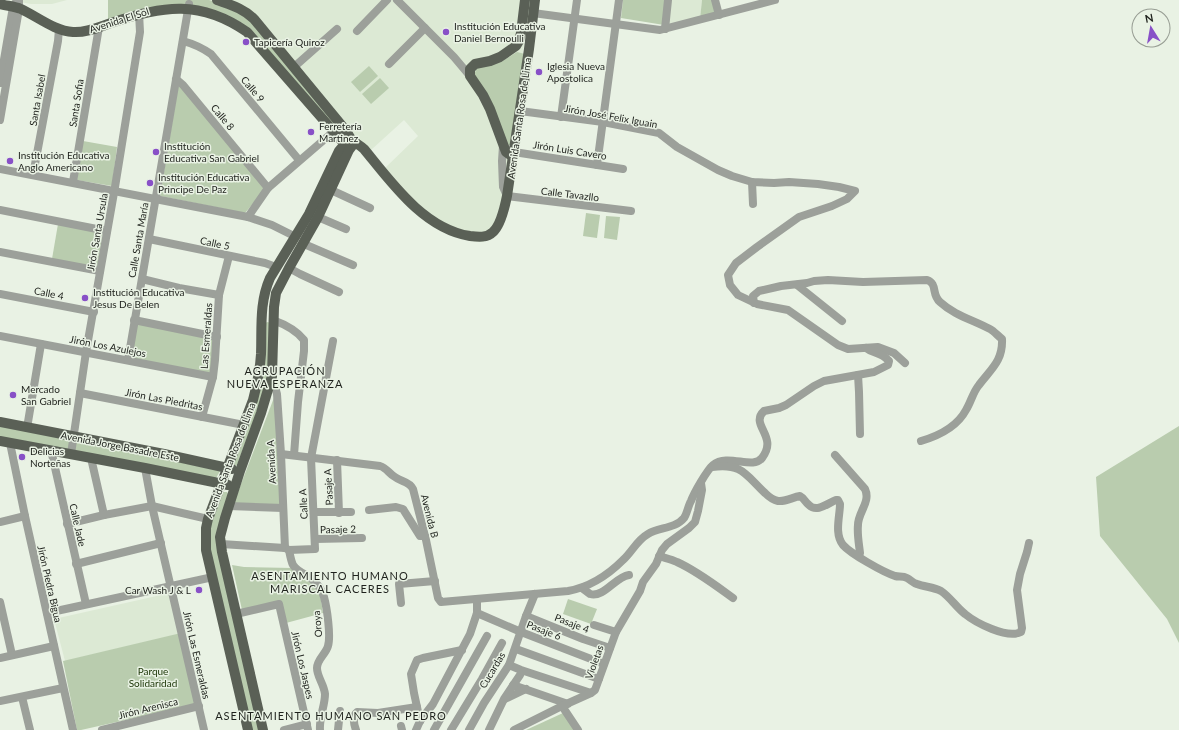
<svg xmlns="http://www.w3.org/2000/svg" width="1179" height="730" font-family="Lato,sans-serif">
	<rect width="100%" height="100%" fill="#e9f2e4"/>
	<g fill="#dce9d4">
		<path d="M9 0H67L52 4H31Z"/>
		<path d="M197 0H531L527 29 510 125 507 170 498 233 483 242 470 241 435 227 384 169 418 136 404 120 371 150 342 133 244 19Z"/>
		<path d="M670 0H702L700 19 667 27Z"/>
		<path d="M170 593 179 634 65 661 54 619Z"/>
	</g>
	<g fill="#b9ccae">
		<path d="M108 0H209L237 10 245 14 346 134 344 139 242 23C195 0 158 5 108 20Z"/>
		<path d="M623 0H667L664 25 621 18Z"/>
		<path d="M702 0H714L718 14 700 19Z"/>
		<path d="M517 52 525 54 511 145H507L474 75 477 67C495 65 502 62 517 52Z"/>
		<path d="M369 66 378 76 360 92 351 82Z"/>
		<path d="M380 78 389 88 371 104 362 94Z"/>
		<path d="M178 87H181L266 188 245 213 160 196Z"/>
		<path d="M83 141 117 147 112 186 77 180Z"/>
		<path d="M586 213 600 215 597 238 583 236Z"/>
		<path d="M606 216 620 217 617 240 604 238Z"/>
		<path d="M58 224 103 233 97 268 52 259Z"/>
		<path d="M268 322 270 323 267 384 237 465 235 466 233 465 250 415 264 323Z"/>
		<path d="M136 323 216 339 213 374 130 358Z"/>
		<path d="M275 395 281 506 233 505Z"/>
		<path d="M0 424 71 437 69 451 0 438Z"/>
		<path d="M1179 426V643L1167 619 1100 536 1096 477Z"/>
		<path d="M76 439 220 471 215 480 74 452Z"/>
		<path d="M221 492H227L229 496 218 536 261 730H251L209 551 208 533Z"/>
		<path d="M232 565 244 567 292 568 305 576 320 593 323 613 286 623 280 601 242 610Z"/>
		<path d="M568 599 597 609 591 624 563 614Z"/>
		<path d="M181 633 197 704 81 730H77L63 661Z"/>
		<path d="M563 713 575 730H526Z"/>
	</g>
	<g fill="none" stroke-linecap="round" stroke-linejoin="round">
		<g stroke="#9ca09a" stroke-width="8">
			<path d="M397 0 454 57 470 76"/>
			<path d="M715 0 719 15"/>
			<path d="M533 13 660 30 775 0"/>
			<path d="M665 29 668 0"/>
			<path d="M357 31 387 0"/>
			<path d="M183 41C194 44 201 47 211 54L299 160"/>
			<path d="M389 64 425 28"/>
			<path d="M294 67 337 29"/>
			<path d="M176 79 183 85 268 188"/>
			<path d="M0 83 13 7 16 2"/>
			<path d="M520 111 603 122 659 133 677 147 718 170 732 176 752 182 774 183 789 182 818 184 839 187 855 191 847 199 832 206 799 217 757 247 736 263 728 275 730 285 738 295 757 304 788 310 838 345 848 349 878 347 894 353 905 363"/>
			<path d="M561 117 577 0"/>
			<path d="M0 120 19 9V0"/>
			<path d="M503 146 502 161 503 187 507 196 631 211"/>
			<path d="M514 152 623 169"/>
			<path d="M597 165 619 0"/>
			<path d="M0 169 248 217 272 225 296 237"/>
			<path d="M33 175 58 41 59 29"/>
			<path d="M73 182 99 27"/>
			<path d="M752 182 753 204"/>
			<path d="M331 190 370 208"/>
			<path d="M0 210 107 231"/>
			<path d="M248 217 268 188 333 132"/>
			<path d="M318 217 346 229"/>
			<path d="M149 239 265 263 276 267"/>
			<path d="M304 244 353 265"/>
			<path d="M0 252 100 271"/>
			<path d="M289 268 300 274 339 292"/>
			<path d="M142 279 179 288 219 295"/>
			<path d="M797 285 842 321"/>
			<path d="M0 294 94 312"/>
			<path d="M754 303 753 296 759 291 781 286 807 283 814 281 828 280 863 282 927 280C938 284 931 294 940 302 954 315 973 320 990 329 994 331 998 336 1002 339 1003 361 991 369 979 385 973 392 971 402 966 410 957 427 938 436 921 441"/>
			<path d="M134 320 217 337"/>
			<path d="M273 320C284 324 297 331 304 340V351L298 402 294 455"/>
			<path d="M0 336 213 377"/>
			<path d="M128 360 189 4"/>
			<path d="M858 375 859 392 860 434"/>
			<path d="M272 376 277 394 281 454 285 548"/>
			<path d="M80 393 244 425"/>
			<path d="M202 417 213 377 215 360 219 295 229 256"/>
			<path d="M27 428 41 344"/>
			<path d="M10 443 25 516 73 730"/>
			<path d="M51 450 86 604"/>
			<path d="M71 454 86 352 115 187 140 32 139 13"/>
			<path d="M281 454 380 466C387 468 389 474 395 477 401 482 409 481 413 489L426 540 438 598 441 602 568 591C590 587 607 576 623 560 632 552 637 540 648 534 658 527 675 529 684 518 687 514 688 506 691 501 694 493 707 470 713 465 728 453 753 470 762 458 779 436 749 425 764 411L779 408 786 405 814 386 824 381 874 372 888 365 889 361C880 351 873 354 866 348"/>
			<path d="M835 455 865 489C871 502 858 512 858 525 857 534 859 544 860 553L859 556"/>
			<path d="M91 458 104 515"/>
			<path d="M337 460 339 513"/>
			<path d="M712 467C742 463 745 474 765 493 769 497 773 500 778 501 786 502 793 497 800 496 804 498 805 502 809 505 817 513 828 503 836 500H838L840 504C840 516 834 534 843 545 851 554 883 572 895 576 899 577 903 576 907 578 911 580 913 583 917 584 925 587 934 587 941 591 950 597 956 607 965 614 976 623 1007 639 1021 632L1022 628 1017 590 1020 574 1027 552 1029 543"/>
			<path d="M145 468 152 506 204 730"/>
			<path d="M229 506 283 508"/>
			<path d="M369 510 396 507 403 509 420 536H425"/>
			<path d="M314 512H351"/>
			<path d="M0 522 25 516"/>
			<path d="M67 524 104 515 152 506 208 519"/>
			<path d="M315 539 362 538"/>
			<path d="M221 544 285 548 289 550 315 549 311 458 333 341"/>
			<path d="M289 550C290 555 291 561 293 565 297 571 302 573 308 576 315 581 322 589 324 597 327 608 331 636 328 646 326 654 317 659 317 668 317 677 324 684 325 694 325 706 319 717 320 730"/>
			<path d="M659 556C665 558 671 559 677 562 697 571 715 585 733 598"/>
			<path d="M76 564 161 543"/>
			<path d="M582 588 590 594C604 598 615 577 629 575"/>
			<path d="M0 602 12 655"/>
			<path d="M401 603 399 584 435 581"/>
			<path d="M47 613 213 577"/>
			<path d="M477 613 521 632 604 664"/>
			<path d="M236 614 279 604 308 730"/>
			<path d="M526 616 583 639 610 648"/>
			<path d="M594 625 616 632"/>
			<path d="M516 649 599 679"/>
			<path d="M0 658 54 646"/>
			<path d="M509 665 521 670 591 693"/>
			<path d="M513 685 568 704"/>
			<path d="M22 697 30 730"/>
			<path d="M505 699 526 689"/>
			<path d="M0 701 63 688"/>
			<path d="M562 706 578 730"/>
			<path d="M420 721 414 693 411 674 417 660 423 658 462 650"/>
			<path d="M401 726 402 730"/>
			<path d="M102 730 199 706"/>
			<path d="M284 730 307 724"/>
			<path d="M338 730 340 711"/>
			<path d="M356 730C354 725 352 716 357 712L378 713 417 707"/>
			<path d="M416 730 420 721 433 704 470 634 477 613V599"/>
			<path d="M434 730 487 636"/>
			<path d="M451 730 482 679 502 643"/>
			<path d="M469 730 484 703 509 665 526 616 535 594"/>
			<path d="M489 730 504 699 520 675"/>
			<path d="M514 730 562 706 591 693 595 690 616 632 640 591 643 582 656 564 662 550 667 544 689 528 695 522 698 511 702 490 701 483"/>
		</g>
		<g stroke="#5a6056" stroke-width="10">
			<path d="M217 0C231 5 243 8 254 19L347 132C348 134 350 138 352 140 355 143 360 145 364 149 391 182 424 229 470 236 478 237 487 238 493 232 501 225 505 206 507 196L529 49 535 0"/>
			<path d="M0 4C7 6 14 6 21 9 38 17 55 31 73 32 86 33 99 27 111 23 163 5 201 0 247 32L348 148"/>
			<path d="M513 157 506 152 490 109 483 95 470 76V69L475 64 490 61 500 57 516 46 519 41 521 33 525 0"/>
			<path d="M0 422 164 454 232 469"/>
			<path d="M0 441 145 468 228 485"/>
			<path d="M248 730 206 550V528L208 519 253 400C257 385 260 370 261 354 262 328 259 303 270 278L309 214 339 151 344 145 351 139"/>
			<path d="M263 730 222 552 220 537 225 518 240 471 261 413 272 376 274 307 276 293 289 268 318 217 349 150 355 142"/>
		</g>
	</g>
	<g fill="#8850c7" stroke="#e9f2e4" stroke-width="1.5">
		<circle cx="446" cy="32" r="4"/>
		<circle cx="246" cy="42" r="4"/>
		<circle cx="539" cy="72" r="4"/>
		<circle cx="311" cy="132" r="4"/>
		<circle cx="156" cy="152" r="4"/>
		<circle cx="10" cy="161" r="4"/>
		<circle cx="150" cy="183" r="4"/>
		<circle cx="85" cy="298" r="4"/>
		<circle cx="13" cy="395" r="4"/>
		<circle cx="22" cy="457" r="4"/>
		<circle cx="199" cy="590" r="4"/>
	</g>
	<g text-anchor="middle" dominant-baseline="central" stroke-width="3" stroke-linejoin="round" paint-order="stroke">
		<g font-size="10" fill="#1e211c" stroke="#e9f2e4">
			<text transform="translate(119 20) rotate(-18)">Avenida El Sol</text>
			<text transform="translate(253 89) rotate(50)">Calle 9</text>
			<text transform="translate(37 100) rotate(-80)">Santa Isabel</text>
			<text transform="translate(76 103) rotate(-81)">Santa Sofia</text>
			<text transform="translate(611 116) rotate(10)">Jirón José Felix Iguain</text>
			<text transform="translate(223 117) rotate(50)">Calle 8</text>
			<text transform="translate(519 118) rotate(-82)">Avenida Santa Rosa de Lima</text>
			<text transform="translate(570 150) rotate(9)">Jirón Luis Cavero</text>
			<text transform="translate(570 194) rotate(7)">Calle Tavazllo</text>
			<text transform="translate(97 232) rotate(-80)">Jirón Santa Ursula</text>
			<text transform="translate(138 240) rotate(-80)">Calle Santa María</text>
			<text transform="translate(215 243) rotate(12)">Calle 5</text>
			<text transform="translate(49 293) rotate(11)">Calle 4</text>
			<text transform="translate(206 336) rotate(-86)">Las Esmeraldas</text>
			<text transform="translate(108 346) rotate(11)">Jirón Los Azulejos</text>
			<text transform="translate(164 399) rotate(11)">Jirón Las Piedritas</text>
			<text transform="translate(120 446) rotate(11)">Avenida Jorge Basadre Este</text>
			<text transform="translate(230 460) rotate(-69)">Avenida Santa Rosa de Lima</text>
			<text transform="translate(271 462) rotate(-93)">Avenida A</text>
			<text transform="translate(328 487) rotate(-93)">Pasaje A</text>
			<text transform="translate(303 504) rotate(-93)">Calle A</text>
			<text transform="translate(430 516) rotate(76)">Avenida B</text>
			<text transform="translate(78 525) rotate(77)">Calle Jade</text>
			<text transform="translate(338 529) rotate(-1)">Pasaje 2</text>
			<text transform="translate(50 584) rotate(77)">Jirón Piedra Bigua</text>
			<text transform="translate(572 623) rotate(21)">Pasaje 4</text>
			<text transform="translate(317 624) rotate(-95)">Oroya</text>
			<text transform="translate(544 630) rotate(21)">Pasaje 6</text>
			<text transform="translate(197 655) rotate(77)">Jirón Las Esmeraldas</text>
			<text transform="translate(594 662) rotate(-70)">Violetas</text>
			<text transform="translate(303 665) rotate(77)">Jirón Los Jaspes</text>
			<text transform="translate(492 670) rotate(-59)">Cucardas</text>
			<text transform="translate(148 708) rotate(-14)">Jirón Arenisca</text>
		</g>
		<g font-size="10" fill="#1e211c" stroke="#e9f2e4" text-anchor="start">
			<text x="454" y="26">Institución Educativa<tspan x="454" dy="12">Daniel Bernoulli</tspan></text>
			<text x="254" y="42">Tapicería Quiroz</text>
			<text x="547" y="66">Iglesia Nueva<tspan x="547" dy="12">Apostolica</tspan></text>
			<text x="319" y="126">Ferretería<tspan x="319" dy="12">Martinez</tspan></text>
			<text x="164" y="146">Institución<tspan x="164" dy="12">Educativa San Gabriel</tspan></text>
			<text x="18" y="155">Institución Educativa<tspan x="18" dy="12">Anglo Americano</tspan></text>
			<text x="158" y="177">Institución Educativa<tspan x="158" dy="12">Principe De Paz</tspan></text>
			<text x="93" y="292">Institución Educativa<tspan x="93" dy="12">Jesus De Belen</tspan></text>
			<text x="21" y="389">Mercado<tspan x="21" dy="12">San Gabriel</tspan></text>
			<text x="30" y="451">Delicias<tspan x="30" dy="12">Norteñas</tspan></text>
			<text x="191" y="590" text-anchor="end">Car Wash J &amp; L</text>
		</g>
		<g font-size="10" fill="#20390b" stroke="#e9f2e4">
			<text x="153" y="671">Parque<tspan x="153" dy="12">Solidaridad</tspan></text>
		</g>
		<g font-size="11" letter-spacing="1" fill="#1e211c" stroke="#e9f2e4">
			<text x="285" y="370">AGRUPACIÓN<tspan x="285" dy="13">NUEVA ESPERANZA</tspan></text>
			<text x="330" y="575">ASENTAMIENTO HUMANO<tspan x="330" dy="13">MARISCAL CACERES</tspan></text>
			<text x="331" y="715">ASENTAMIENTO HUMANO SAN PEDRO</text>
		</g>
	</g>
	<g transform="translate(1151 28) rotate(349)"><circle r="19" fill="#e9f2e4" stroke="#989e94"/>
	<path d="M0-3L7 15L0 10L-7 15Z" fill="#8850c7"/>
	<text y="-6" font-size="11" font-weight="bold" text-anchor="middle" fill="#1e211c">N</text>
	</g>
</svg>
